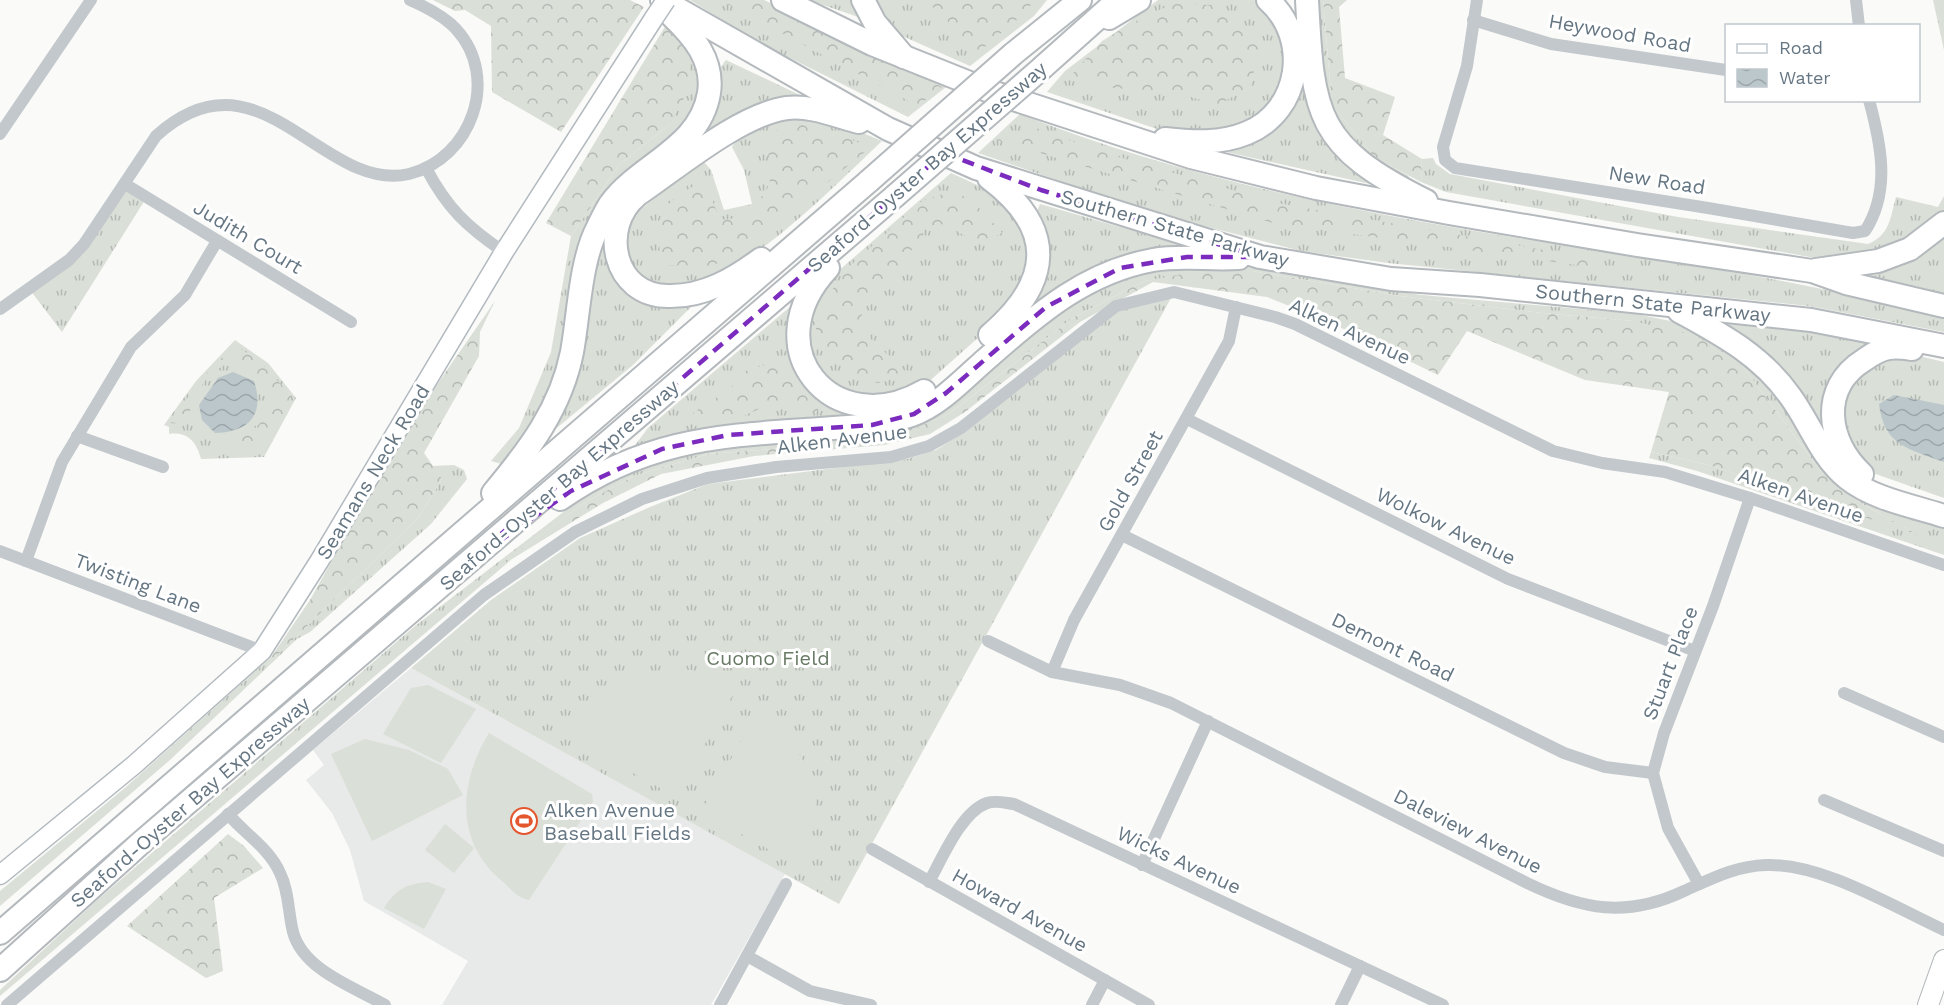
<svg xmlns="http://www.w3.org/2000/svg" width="1944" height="1005" font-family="'Work Sans',sans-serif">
	<defs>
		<pattern id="grass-tufts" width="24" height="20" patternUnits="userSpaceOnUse" patternTransform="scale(1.5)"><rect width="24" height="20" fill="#dadfd7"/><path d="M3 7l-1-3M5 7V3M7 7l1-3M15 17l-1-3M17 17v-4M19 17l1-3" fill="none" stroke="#b4b9b4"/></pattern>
		<pattern id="forest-crowns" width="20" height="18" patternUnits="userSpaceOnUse" patternTransform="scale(1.5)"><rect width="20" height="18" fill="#dadfd7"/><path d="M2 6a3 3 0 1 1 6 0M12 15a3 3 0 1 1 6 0" fill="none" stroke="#b4b9b4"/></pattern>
		<pattern id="water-waves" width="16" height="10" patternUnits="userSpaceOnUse" patternTransform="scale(1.5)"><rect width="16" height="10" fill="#bbc7cb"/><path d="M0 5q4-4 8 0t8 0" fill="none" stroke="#9ca6aa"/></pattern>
	</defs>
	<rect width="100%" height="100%" fill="#fafaf8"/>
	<path fill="#e8e9e9" d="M411 668 785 874 711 1005H442L468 961 364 901 350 850 332 813 306 780 324 765 313 750Z"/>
	<g fill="url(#grass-tufts)">
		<path d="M690 0H764L946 87 908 117 762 44Z"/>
		<path d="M809 0H854L861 18Z"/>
		<path d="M870 0H1047L1034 16 970 66 891 31Z"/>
		<path d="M1158 0H1254L1272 11 1290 49 1285 88 1262 120 1235 132 1163 131 1047 92 1065 71Z"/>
		<path d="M1313 0H1323L1332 105 1374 157 1409 176 1405 181 1356 154 1324 106Z"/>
		<path d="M1933 0H1944V50Z"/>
		<path d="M666 25 695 46 704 76 700 109 619 185 552 396 505 465 491 461 519 428 551 352 571 236 619 165 670 124Z"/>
		<path d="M726 60 804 97 705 143C697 125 713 75 726 60Z"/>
		<path d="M1305 80 1372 181 1370 184 1208 148 1287 108Z"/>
		<path d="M1020 114C1179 177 1350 211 1518 238 1661 261 1804 279 1944 318V332L1809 306 1388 263 1301 251 1150 212 978 153Z"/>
		<path d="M822 116 882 141C839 181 719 308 658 288 640 282 632 269 622 254L628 219 697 165 705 163 711 170 724 210 752 204 744 170 732 147 740 133 754 123Z"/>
		<path d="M1433 158 1436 164 1450 174 1678 217 1868 244C1890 235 1890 218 1896 197L1938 207 1944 196V213L1903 245 1878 255 1821 259 1446 192 1421 182 1422 159Z"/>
		<path d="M951 173 997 194 1023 218 1033 249 1015 305 925 385 861 399 831 385 813 363 808 307 836 273Z"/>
		<path d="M125 188 145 200 62 332 30 290 68 264Z"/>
		<path d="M1040 204 1193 248 1044 303 1034 298 1036 214Z"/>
		<path d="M1944 229V294L1862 274Z"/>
		<path d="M601 236 609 239 633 288 703 295 633 365 541 441Z"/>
		<path d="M1174 262 1229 264 1421 295 1636 314 1680 323 1749 357 1829 468 1944 522V555L1697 471 1649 458 1651 452 1709 465 1914 533 1859 502 1820 470 1741 364 1633 321 1542 313 1400 296 1252 271 1144 281 1074 317 949 414 891 440 708 454 634 476 584 503 495 569 512 559 0 996V990L95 902 415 626 570 507 624 470 707 445 898 429 1059 306 1106 278Z"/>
		<path d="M1171 298 839 904 411 668 491 600 580 538 650 507 708 484 907 459 936 450 964 432 1118 309Z"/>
		<path d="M798 300 792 361 856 412 855 419 682 432 633 448 648 428Z"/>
		<path d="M1724 318 1880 338 1827 415 1820 421 1813 422 1722 324Z"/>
		<path d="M235 340 268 363 296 398 264 457 201 459C197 442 187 431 169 434V427L164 425 196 381Z"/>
		<path d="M1907 353 1944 362V498L1867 471 1854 451 1842 420 1848 386 1867 366Z"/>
		<path d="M454 465 464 470 467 479 431 524 310 632 297 639 170 760 0 906V891L126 787 271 657 266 666 419 517 442 479 432 466Z"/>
	</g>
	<g fill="url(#forest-crowns)">
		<path d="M433 0H630L644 7 561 132 492 92 491 26 465 10 455 11Z"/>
		<path d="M720 0H761L800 21 942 87 918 106Z"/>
		<path d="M919 0H1034L1027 11 974 56 940 11Z"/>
		<path d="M1323 0H1347L1339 7 1345 78 1395 97 1383 135 1422 159 1421 182 1374 157 1332 105Z"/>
		<path d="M1172 4 1215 5 1260 47 1250 87 1218 105 1170 91 1112 88 1067 80 1102 41 1130 24Z"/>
		<path d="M666 25 688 50 691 85 670 124 619 165 571 236 546 223Z"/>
		<path d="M805 123 871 147 764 234 713 266 663 265C661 254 656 237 658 226 663 202 684 189 705 182L720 220 748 217 770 184 767 133Z"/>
		<path d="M1036 128 1105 153 1277 203 1595 259 1591 267 1273 223 997 140Z"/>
		<path d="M955 190 982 210 1002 233C980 245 964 238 946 223L924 230 895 276 877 287 859 320 871 339 908 374 880 383 862 381 851 368 829 359 825 341 814 326 826 298 851 265 922 201Z"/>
		<path d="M1217 268 1252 271 1400 296 1542 313 1633 321 1695 335 1741 364 1820 470 1859 502 1918 535 1709 465 1651 452 1669 392 1585 380 1467 331 1438 375 1327 321 1267 297 1153 282 1080 322 965 412 930 434 884 445 754 456 661 474 603 503 486 575 584 503 634 476 708 454 888 440 949 414 1074 317 1144 281Z"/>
		<path d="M495 301 480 332 479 356 424 453 442 479 419 517 263 669 310 600 404 432Z"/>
		<path d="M239 348 259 361 291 395V401L262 447 214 448C243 428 256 442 271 402L261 384 245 364C238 364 226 363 221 367 201 378 192 403 186 424L169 423C184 404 216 353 239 348Z"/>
		<path d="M764 365H785L798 388 822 402 816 413 793 403 763 407 733 421 700 422 693 413 731 388 742 372Z"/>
		<path d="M228 834 244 846 263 868 214 898 223 971 206 978 127 926Z"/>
	</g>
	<g fill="#dadfd7">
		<path d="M667 669 692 670 738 686 677 793 673 795 564 735C593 695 618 678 667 669Z"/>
		<path d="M428 685 476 709 441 763 383 734 411 688Z"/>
		<path d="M757 713C814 751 832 805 799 867L705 813 703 808Z"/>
		<path d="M489 733 592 794 593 802 529 900C518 898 511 889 503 882 454 842 459 782 489 733Z"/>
		<path d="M365 739 409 750 448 769 463 795 372 841 331 754Z"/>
		<path d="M445 824 474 848 454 873 425 850Z"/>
		<path d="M428 882 446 889 424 929 384 908C395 890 406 884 428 882Z"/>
	</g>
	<g fill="url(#water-waves)">
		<path d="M233 372 254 381C265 415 249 432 215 433L202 420 199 405 218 378Z"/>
		<path d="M1894 395 1944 405V462C1909 449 1884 446 1879 404Z"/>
	</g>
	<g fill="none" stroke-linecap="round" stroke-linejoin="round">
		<defs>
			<path id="secondary" d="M0 875 134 765 262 651 320 560 504 252 654 18"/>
			<path id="primary" d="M1928 1005 1944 960"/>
			<g id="motorway">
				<path d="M662 0 888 129 976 168 1260 257 1391 279 1480 285 1811 320 1944 346"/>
				<path d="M783 0 872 44 992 92 1191 157 1316 188 1449 213 1637 245 1812 271 1846 283 1944 306"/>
				<path d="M863 0 875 23 904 57"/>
				<path d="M1307 0C1313 117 1316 146 1426 201"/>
				<path d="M1109 18 1139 0"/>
				<path d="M1013 54 1080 0"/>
				<path d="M1043 67 1118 0"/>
				<path d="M1165 139C1192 142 1221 144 1247 133 1301 111 1311 38 1268 0"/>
				<path d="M989 178C1057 229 1052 282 990 335"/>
				<path d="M761 259C734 279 704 297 668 296 613 296 599 227 637 195 677 168 741 114 787 108 810 105 836 116 859 122"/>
				<path d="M828 268C753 348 833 443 924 391"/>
				<path d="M1816 270 1878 261 1910 249 1944 223"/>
				<path d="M1679 311C1721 334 1761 355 1790 396 1810 423 1820 456 1847 478 1873 499 1913 506 1944 516"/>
				<path d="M1862 474C1827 442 1819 388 1864 360 1871 355 1880 349 1889 348 1896 347 1905 348 1912 349"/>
				<path d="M493 493C529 450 561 408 572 352 579 314 580 261 598 227 602 219 606 210 611 203 641 163 700 148 709 93 714 60 693 36 671 15"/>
				<path d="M560 499C640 443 711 436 805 430 841 427 878 427 912 415 942 404 967 375 991 355 1040 312 1087 272 1153 260 1182 255 1210 260 1239 258"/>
				<path d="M0 933 869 181"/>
				<path d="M0 970 144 840 895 196"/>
			</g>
		</defs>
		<use href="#secondary" stroke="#b3babf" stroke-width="21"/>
		<use href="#primary" stroke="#b5babe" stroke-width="22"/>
		<use href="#motorway" stroke="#b4b9bd" stroke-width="26"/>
		<g stroke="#c3c8cc" stroke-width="12">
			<path d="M1477 0 1467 66 1443 147 1445 160 1455 168 1708 208 1853 233 1865 231C1891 191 1881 144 1869 100"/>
			<path d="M1856 0 1859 26"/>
			<path d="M1473 20 1551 44 1726 70"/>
			<path d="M0 134 91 0"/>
			<path d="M426 168C447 208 467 227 504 252"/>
			<path d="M125 184 351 322"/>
			<path d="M0 309 69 260 84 244 156 136C260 42 322 194 409 174 471 159 501 78 456 29 444 16 426 7 410 0"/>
			<path d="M1187 419 1508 579 1695 651"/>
			<path d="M77 436 163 467"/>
			<path d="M1122 535 1564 753 1605 767 1653 773"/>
			<path d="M0 551 262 651"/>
			<path d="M26 561 62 462 131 347 185 295 217 241"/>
			<path d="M988 641 1052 672 1120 685 1171 703 1527 883C1583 910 1627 918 1684 891 1711 879 1735 866 1766 865 1822 863 1892 906 1944 930"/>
			<path d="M1052 672 1074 620 1229 341 1236 307"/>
			<path d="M1844 693 1944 737"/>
			<path d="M1824 800 1944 851"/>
			<path d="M228 814C245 834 269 848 280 873 289 891 288 912 293 932 303 970 354 987 385 1005"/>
			<path d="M872 849 1149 1005"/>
			<path d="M1142 865 1208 721"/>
			<path d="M929 882C942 859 961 812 987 803 996 800 1005 803 1014 804L1443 1005"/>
			<path d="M1699 884 1668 828 1653 773 1664 733 1713 606 1750 498"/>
			<path d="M747 956 810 991 871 1005"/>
			<path d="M7 1005 484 595 575 532 642 499 707 478 776 467 891 457 929 446 961 428 1116 306 1174 292 1275 317 1295 324 1553 451 1602 463 1665 472 1750 498 1944 565"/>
			<path d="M720 1005 786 884"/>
			<path d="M1092 1005 1105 980"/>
			<path d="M1341 1005 1360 966"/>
		</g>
		<use href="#secondary" stroke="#fff" stroke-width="18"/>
		<use href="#primary" stroke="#fff" stroke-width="20"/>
		<use href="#motorway" stroke="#fff" stroke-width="22"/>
		<defs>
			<path id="secondary-bridge" d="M654 18 666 0"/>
			<g id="motorway-bridge">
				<path d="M869 181 1013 54"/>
				<path d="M895 196 1043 67"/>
			</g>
		</defs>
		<use href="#secondary-bridge" stroke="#b3babf" stroke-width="21" stroke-linecap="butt"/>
		<use href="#motorway-bridge" stroke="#b4b9bd" stroke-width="26" stroke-linecap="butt"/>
		<use href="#secondary-bridge" stroke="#fff" stroke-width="18"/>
		<use href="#motorway-bridge" stroke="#fff" stroke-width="22"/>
	</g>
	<path fill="none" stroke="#7b2cbf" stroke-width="4.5" stroke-dasharray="12 8" stroke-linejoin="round" d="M944 153 1041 190 1260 257H1187L1120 268 1046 307 946 393 914 414 872 425 728 435 662 449 571 491 465 565Z"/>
	<defs>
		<symbol id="stadium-ring" viewBox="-11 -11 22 22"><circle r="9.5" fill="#fff" stroke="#e4572e" stroke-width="1.5"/><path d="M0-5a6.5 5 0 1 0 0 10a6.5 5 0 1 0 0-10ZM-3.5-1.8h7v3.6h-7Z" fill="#e4572e"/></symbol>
	</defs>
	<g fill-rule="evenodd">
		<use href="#stadium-ring" x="509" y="806" width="30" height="30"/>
	</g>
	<g text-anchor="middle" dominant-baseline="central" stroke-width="6" stroke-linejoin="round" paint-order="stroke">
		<g font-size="20" fill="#657683" stroke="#fff">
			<text transform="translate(1620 33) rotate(10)">Heywood Road</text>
			<text transform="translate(927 167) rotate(-41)">Seaford-Oyster Bay Expressway</text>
			<text transform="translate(1657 180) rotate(9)">New Road</text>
			<text transform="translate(1175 228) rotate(16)">Southern State Parkway</text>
			<text transform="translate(248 237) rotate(31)">Judith Court</text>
			<text transform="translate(1653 303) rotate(6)">Southern State Parkway</text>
			<text transform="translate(1350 331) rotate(25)">Alken Avenue</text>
			<text transform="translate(842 439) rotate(-7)">Alken Avenue</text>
			<text transform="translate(373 472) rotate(-59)">Seamans Neck Road</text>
			<text transform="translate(1130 481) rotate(-61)">Gold Street</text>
			<text transform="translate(559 485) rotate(-41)">Seaford-Oyster Bay Expressway</text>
			<text transform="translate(1801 495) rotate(19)">Alken Avenue</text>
			<text transform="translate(1446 526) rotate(26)">Wolkow Avenue</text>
			<text transform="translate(138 583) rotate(21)">Twisting Lane</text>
			<text transform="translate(1393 647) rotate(26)">Demont Road</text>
			<text transform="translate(1670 663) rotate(-69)">Stuart Place</text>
			<text transform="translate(190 802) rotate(-41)">Seaford-Oyster Bay Expressway</text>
			<text transform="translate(1468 831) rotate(27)">Daleview Avenue</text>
			<text transform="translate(1179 860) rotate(25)">Wicks Avenue</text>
			<text transform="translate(1020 910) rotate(29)">Howard Avenue</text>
		</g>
		<g font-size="20" fill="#687a64" stroke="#fff">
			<text x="768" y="658">Cuomo Field</text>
		</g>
		<g font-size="20" fill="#657683" stroke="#fff" text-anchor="start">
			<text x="544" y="810">Alken Avenue<tspan x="544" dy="23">Baseball Fields</tspan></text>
		</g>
	</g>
	<rect x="1725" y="24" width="195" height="78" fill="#ffffff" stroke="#c1c8cd" stroke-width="1.5"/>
	<rect x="1737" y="44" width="30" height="9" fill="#ffffff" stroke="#c1c8cd" stroke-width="1.5"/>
	<text x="1779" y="54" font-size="18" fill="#657683">Road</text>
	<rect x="1737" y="69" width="30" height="18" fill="url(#water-waves)" stroke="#c1c8cd" stroke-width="1.5"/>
	<text x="1779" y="84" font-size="18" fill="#657683">Water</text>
</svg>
